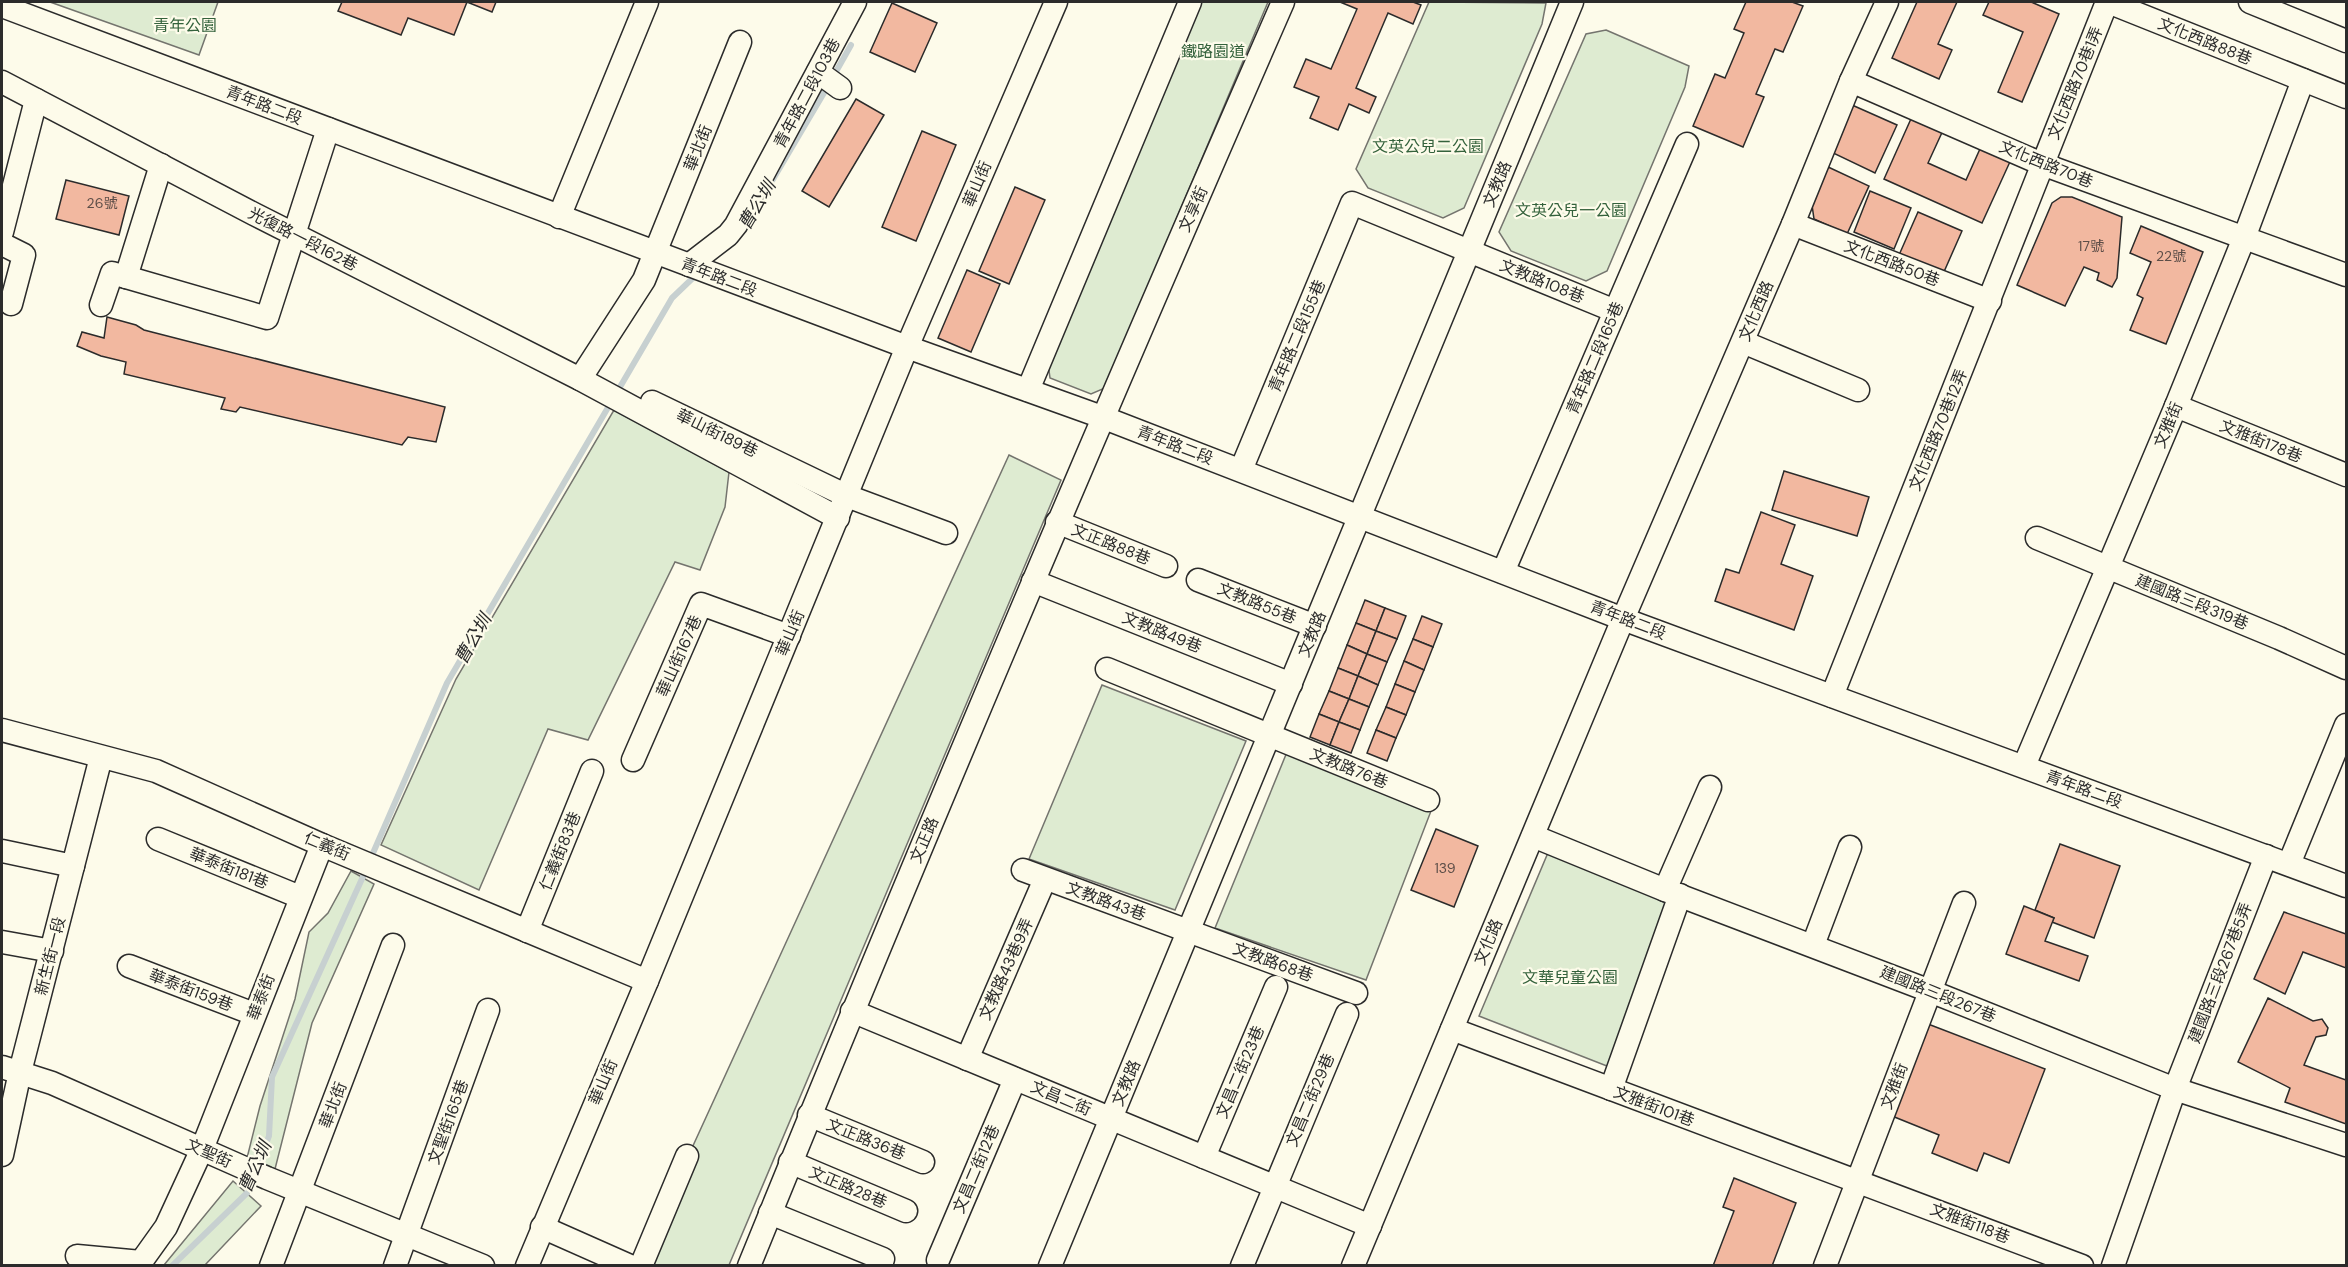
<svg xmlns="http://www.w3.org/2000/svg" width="2348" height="1267" font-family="'DM Sans','Noto Sans TC',sans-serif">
	<rect width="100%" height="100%" fill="#fdfbea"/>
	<g fill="#deebd1" stroke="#74746e" stroke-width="1.5">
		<path d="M50 2H218L199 55Z"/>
		<path d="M1199 2H1268L1105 388 1091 394 1050 378 1048 363Z"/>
		<path d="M1429 2 1546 3 1542 24 1464 208 1443 218 1368 188 1356 169Z"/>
		<path d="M1606 30 1689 66 1685 87 1607 271 1586 281 1511 251 1499 232 1586 34Z"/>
		<path d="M614 410 729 472 725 507 700 570 675 562 588 740 548 729 479 890 381 845 456 679Z"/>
		<path d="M1009 455 1061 480 729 1265 638 1266Z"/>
		<path d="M1102 685 1246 741 1175 910 1029 859Z"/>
		<path d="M1287 752 1431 811 1366 980 1215 928Z"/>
		<path d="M1550 848 1672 896 1612 1068 1479 1016Z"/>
		<path d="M351 871 374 884 312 1023 275 1169 247 1158 260 1106 295 999 309 932 328 913Z"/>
		<path d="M233 1181 261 1206 205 1265H164Z"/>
	</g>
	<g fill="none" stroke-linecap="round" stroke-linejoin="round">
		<g stroke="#c7d0d0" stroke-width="6">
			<path d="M833 77 851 45"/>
			<path d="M769 186 828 86"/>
			<path d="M370 860 447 683 672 298 697 274"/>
			<path d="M172 1266 247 1193 269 1136 272 1077 366 870"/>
		</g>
	</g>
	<g fill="#f2b8a0" stroke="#2b2b2b" stroke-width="1.5">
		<path d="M342 2H496L492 12 467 2 454 35 408 18 401 35 338 11Z"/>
		<path d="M1340 2H1413L1421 5 1413 24 1388 13 1356 88 1376 97 1369 113 1349 104 1338 130 1310 118 1319 97 1294 87 1306 59 1331 69 1357 9Z"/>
		<path d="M1746 2H1792L1803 6 1783 52 1775 49 1756 94 1764 97 1743 147 1693 126 1715 74 1725 78 1744 33 1734 29Z"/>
		<path d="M1917 2H1957L1938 44 1952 50 1939 79 1892 58Z"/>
		<path d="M1989 2H2031L2059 14 2022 102 1998 92 2023 32 1983 15Z"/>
		<path d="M892 3 937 23 915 72 870 52Z"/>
		<path d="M856 99 884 115 829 207 802 191Z"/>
		<path d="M1919 101 1950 115 1928 163 1966 180 1984 140 2014 153 1982 223 1884 179Z"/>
		<path d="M1852 105 1897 125 1875 173 1831 152Z"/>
		<path d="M922 131 956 145 916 241 882 227Z"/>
		<path d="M1826 166 1869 186 1847 234 1814 219 1811 198Z"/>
		<path d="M66 180 129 196 119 235 56 219Z"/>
		<path d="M1015 187 1045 200 1009 284 979 271Z"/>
		<path d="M1870 191 1911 208 1894 249 1854 232Z"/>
		<path d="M2061 197H2072L2122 217 2117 278 2112 287 2097 280 2099 273 2084 267 2065 306 2017 285 2052 203Z"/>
		<path d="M1918 212 1962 231 1943 274 1899 255Z"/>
		<path d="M2141 226 2203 252 2166 344 2130 330 2143 298 2137 295 2151 262 2130 253Z"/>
		<path d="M967 270 1000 284 971 352 938 338Z"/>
		<path d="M107 317 136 325 144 330 445 407 436 442 408 437 402 445 240 407 236 412 221 409 225 398 124 374 126 362 101 356 77 346 82 332 104 338Z"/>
		<path d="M1784 471 1869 497 1857 536 1772 510Z"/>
		<path d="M1761 512 1795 525 1781 564 1813 576 1794 630 1715 601 1726 569 1739 573Z"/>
		<path d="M1365 600 1385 608 1376 631 1356 623Z"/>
		<path d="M1385 608 1406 616 1397 639 1376 631Z"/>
		<path d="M1422 616 1442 624 1433 647 1413 639Z"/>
		<path d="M1356 623 1376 631 1367 654 1347 645Z"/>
		<path d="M1376 631 1397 639 1387 662 1367 654Z"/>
		<path d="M1413 639 1433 647 1424 670 1404 661Z"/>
		<path d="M1347 645 1367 654 1358 676 1338 668Z"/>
		<path d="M1367 654 1387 662 1378 685 1358 676Z"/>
		<path d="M1404 661 1424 670 1415 692 1395 684Z"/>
		<path d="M1338 668 1358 676 1349 699 1329 691Z"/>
		<path d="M1358 676 1378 685 1369 707 1349 699Z"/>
		<path d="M1395 684 1415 692 1406 715 1386 707Z"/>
		<path d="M1329 691 1349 699 1339 722 1319 714Z"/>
		<path d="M1349 699 1369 707 1360 730 1339 722Z"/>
		<path d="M1386 707 1406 715 1396 738 1376 730Z"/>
		<path d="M1319 714 1339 722 1330 745 1310 737Z"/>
		<path d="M1339 722 1360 730 1351 753 1330 745Z"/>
		<path d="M1376 730 1396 738 1387 761 1367 753Z"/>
		<path d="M1436 829 1478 846 1454 907 1411 890Z"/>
		<path d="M2060 844 2120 866 2094 938 2052 922 2054 918 2035 910Z"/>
		<path d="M2024 906 2054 918 2045 941 2088 956 2079 981 2006 954Z"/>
		<path d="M2284 912 2346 934V968L2303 952 2285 994 2254 979Z"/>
		<path d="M2268 998 2313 1021 2322 1019 2328 1028 2326 1035 2316 1037 2304 1065 2346 1080V1124L2285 1102 2290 1088 2238 1062Z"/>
		<path d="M1928 1024 2045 1069 2009 1163 1984 1153 1977 1171 1932 1153 1939 1135 1892 1116Z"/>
		<path d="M1734 1178 1796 1203 1772 1266H1713L1734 1211 1723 1207Z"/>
	</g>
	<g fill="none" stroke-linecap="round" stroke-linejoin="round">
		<defs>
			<g id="minor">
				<path d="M2108 2 2346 97"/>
				<path d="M2250 2 2346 41"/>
				<path d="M2 6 907 347 1102 417 1623 619 2346 886"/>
				<path d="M818 72 840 88"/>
				<path d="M1851 81 2042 164 2346 275"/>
				<path d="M2 82 254 214 580 379 838 518"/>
				<path d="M559 217 647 2"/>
				<path d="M1793 224 1990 301"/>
				<path d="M2 232 36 100"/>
				<path d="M2 244 24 255 11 304"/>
				<path d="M689 265 728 235 736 225 855 2"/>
				<path d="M126 277 161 165"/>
				<path d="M101 305 112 273 267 318 328 129"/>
				<path d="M1743 342 1858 390"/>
				<path d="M580 379 644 280 740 42"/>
				<path d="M1028 390 1190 2"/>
				<path d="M652 402 847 496 946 533"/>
				<path d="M2176 406 2346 475"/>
				<path d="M1241 470 1352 203 1615 311"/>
				<path d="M1057 522 1166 566"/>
				<path d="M2037 538 2279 638 2346 668"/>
				<path d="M1503 572 1687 144"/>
				<path d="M1198 580 1315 626"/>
				<path d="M1033 581 1291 684"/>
				<path d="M1107 669 1428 800"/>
				<path d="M1832 696 2107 2"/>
				<path d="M2 730 156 771 322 845 647 981"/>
				<path d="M633 760 701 604 789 636"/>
				<path d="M2024 766 2176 406 2244 238 2303 80"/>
				<path d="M1533 836 1665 890 1930 991 2175 1089 2346 1145"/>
				<path d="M158 839 300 897"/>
				<path d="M2 851 73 866"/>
				<path d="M2289 864 2346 725"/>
				<path d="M1023 870 1356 993"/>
				<path d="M1665 890 1710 787"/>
				<path d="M527 931 592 771"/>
				<path d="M2 942 52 951"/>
				<path d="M1813 945 1850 847"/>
				<path d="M129 966 254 1014"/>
				<path d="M852 1011 1370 1226"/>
				<path d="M1452 1029 2082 1266"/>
				<path d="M967 1059 1045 879"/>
				<path d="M2 1067 52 1083 267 1178 483 1266"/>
				<path d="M1611 1089 1680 895"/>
				<path d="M809 1115 923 1162"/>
				<path d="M2 1155 20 1072 101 757"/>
				<path d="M1204 1157 1276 987"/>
				<path d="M790 1162 906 1211"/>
				<path d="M770 1213 883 1259"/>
				<path d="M542 1227 630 1266"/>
				<path d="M77 1256 141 1262 166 1227 202 1149 322 845"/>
				<path d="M938 1260 1015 1079"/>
				<path d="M271 1266 393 945"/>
				<path d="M395 1266 488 1010"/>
				<path d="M527 1266 647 981 907 347 1056 2"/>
				<path d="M641 1266 687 1156"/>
				<path d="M749 1266C921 842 1100 421 1283 2"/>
				<path d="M1050 1266 1572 2"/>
				<path d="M1242 1266 1347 1014"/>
				<path d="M1353 1266 1623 619 1793 224 1851 81 1887 2"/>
				<path d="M1825 1266 1964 903"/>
				<path d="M2113 1266 2175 1089 2266 856"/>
			</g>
		</defs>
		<use href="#minor" stroke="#2b2b2b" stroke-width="25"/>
		<use href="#minor" stroke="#fdfbea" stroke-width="22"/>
	</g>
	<g text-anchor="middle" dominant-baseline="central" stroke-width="4.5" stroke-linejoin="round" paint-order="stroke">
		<g font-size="14" fill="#5d4e48">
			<text x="102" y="203">26號</text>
			<text x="2091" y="246">17號</text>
			<text x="2171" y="256">22號</text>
			<text x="1445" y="868">139</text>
		</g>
		<g font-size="16" fill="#34623c" stroke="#fdfbea">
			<text x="185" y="25">青年公園</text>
			<text x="1213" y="51">鐵路園道</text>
			<text x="1428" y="146">文英公兒二公園</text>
			<text x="1571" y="210">文英公兒一公園</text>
			<text x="1570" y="977">文華兒童公園</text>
		</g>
		<g font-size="16" fill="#2b2b2b" stroke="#fdfbea">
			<text transform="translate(2205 41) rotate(22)">文化西路88巷</text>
			<text transform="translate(2075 83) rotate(-68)">文化西路70巷1弄</text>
			<text transform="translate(807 93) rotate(-62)">青年路二段103巷</text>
			<text transform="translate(264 105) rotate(21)">青年路二段</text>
			<text transform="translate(698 148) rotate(-68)">華北街</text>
			<text transform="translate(2046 164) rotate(22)">文化西路70巷</text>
			<text transform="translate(977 184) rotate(-67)">華山街</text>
			<text transform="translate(1497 184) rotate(-67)">文教路</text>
			<text transform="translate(1193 209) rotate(-66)">文享街</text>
			<text transform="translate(303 239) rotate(27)">光復路一段162巷</text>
			<text transform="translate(1892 263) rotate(21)">文化西路50巷</text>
			<text transform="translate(719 277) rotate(21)">青年路二段</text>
			<text transform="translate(1542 281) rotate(22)">文教路108巷</text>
			<text transform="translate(1756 311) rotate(-67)">文化西路</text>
			<text transform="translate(1297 336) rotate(-67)">青年路二段155巷</text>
			<text transform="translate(1595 358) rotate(-67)">青年路二段165巷</text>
			<text transform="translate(2168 425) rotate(-67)">文雅街</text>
			<text transform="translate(1938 430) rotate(-68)">文化西路70巷12弄</text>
			<text transform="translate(717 433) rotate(26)">華山街189巷</text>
			<text transform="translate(2261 441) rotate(22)">文雅街178巷</text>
			<text transform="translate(1175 445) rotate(21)">青年路二段</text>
			<text transform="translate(1111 544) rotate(22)">文正路88巷</text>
			<text transform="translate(2192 602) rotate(22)">建國路三段319巷</text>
			<text transform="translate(1257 603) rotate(22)">文教路55巷</text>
			<text transform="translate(1628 620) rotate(21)">青年路二段</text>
			<text transform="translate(1162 632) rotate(22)">文教路49巷</text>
			<text transform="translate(790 633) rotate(-67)">華山街</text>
			<text transform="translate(1312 634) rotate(-68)">文教路</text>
			<text transform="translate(679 656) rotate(-66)">華山街167巷</text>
			<text transform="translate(1349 768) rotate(22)">文教路76巷</text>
			<text transform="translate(2084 789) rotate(20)">青年路二段</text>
			<text transform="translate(924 840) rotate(-67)">文正路</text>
			<text transform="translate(327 846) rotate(23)">仁義街</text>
			<text transform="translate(560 851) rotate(-68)">仁義街83巷</text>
			<text transform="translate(229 868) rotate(22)">華泰街181巷</text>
			<text transform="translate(1106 901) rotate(20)">文教路43巷</text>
			<text transform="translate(1488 942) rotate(-67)">文化路</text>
			<text transform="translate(50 956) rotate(-76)">新生街一段</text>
			<text transform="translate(1273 962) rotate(20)">文教路68巷</text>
			<text transform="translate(1006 969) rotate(-66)">文教路43巷9弄</text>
			<text transform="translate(2220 973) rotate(-69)">建國路三段267巷5弄</text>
			<text transform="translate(191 990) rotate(21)">華泰街159巷</text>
			<text transform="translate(1938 994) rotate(22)">建國路三段267巷</text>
			<text transform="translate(261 997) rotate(-69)">華泰街</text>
			<text transform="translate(1240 1072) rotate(-67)">文昌二街23巷</text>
			<text transform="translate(603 1082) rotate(-67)">華山街</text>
			<text transform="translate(1126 1083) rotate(-67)">文教路</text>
			<text transform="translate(1894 1086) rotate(-69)">文雅街</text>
			<text transform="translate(1061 1098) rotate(23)">文昌二街</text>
			<text transform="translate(1310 1100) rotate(-67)">文昌二街29巷</text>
			<text transform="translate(333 1105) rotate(-69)">華北街</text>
			<text transform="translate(1654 1106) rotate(21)">文雅街101巷</text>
			<text transform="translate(448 1122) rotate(-70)">文聖街165巷</text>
			<text transform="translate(866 1139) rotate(22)">文正路36巷</text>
			<text transform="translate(209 1153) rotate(24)">文聖街</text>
			<text transform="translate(976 1169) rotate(-67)">文昌二街12巷</text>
			<text transform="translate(848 1187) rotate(23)">文正路28巷</text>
			<text transform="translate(1970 1223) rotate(21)">文雅街118巷</text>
		</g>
		<g font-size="18" font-style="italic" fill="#2b2b2b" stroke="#fdfbea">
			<text transform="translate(757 205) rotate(-59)">曹公圳</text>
			<text transform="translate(473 639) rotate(-60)">曹公圳</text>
			<text transform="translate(255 1167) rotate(-66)">曹公圳</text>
		</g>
	</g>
	<rect width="2348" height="1267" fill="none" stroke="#2b2b2b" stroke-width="6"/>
</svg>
